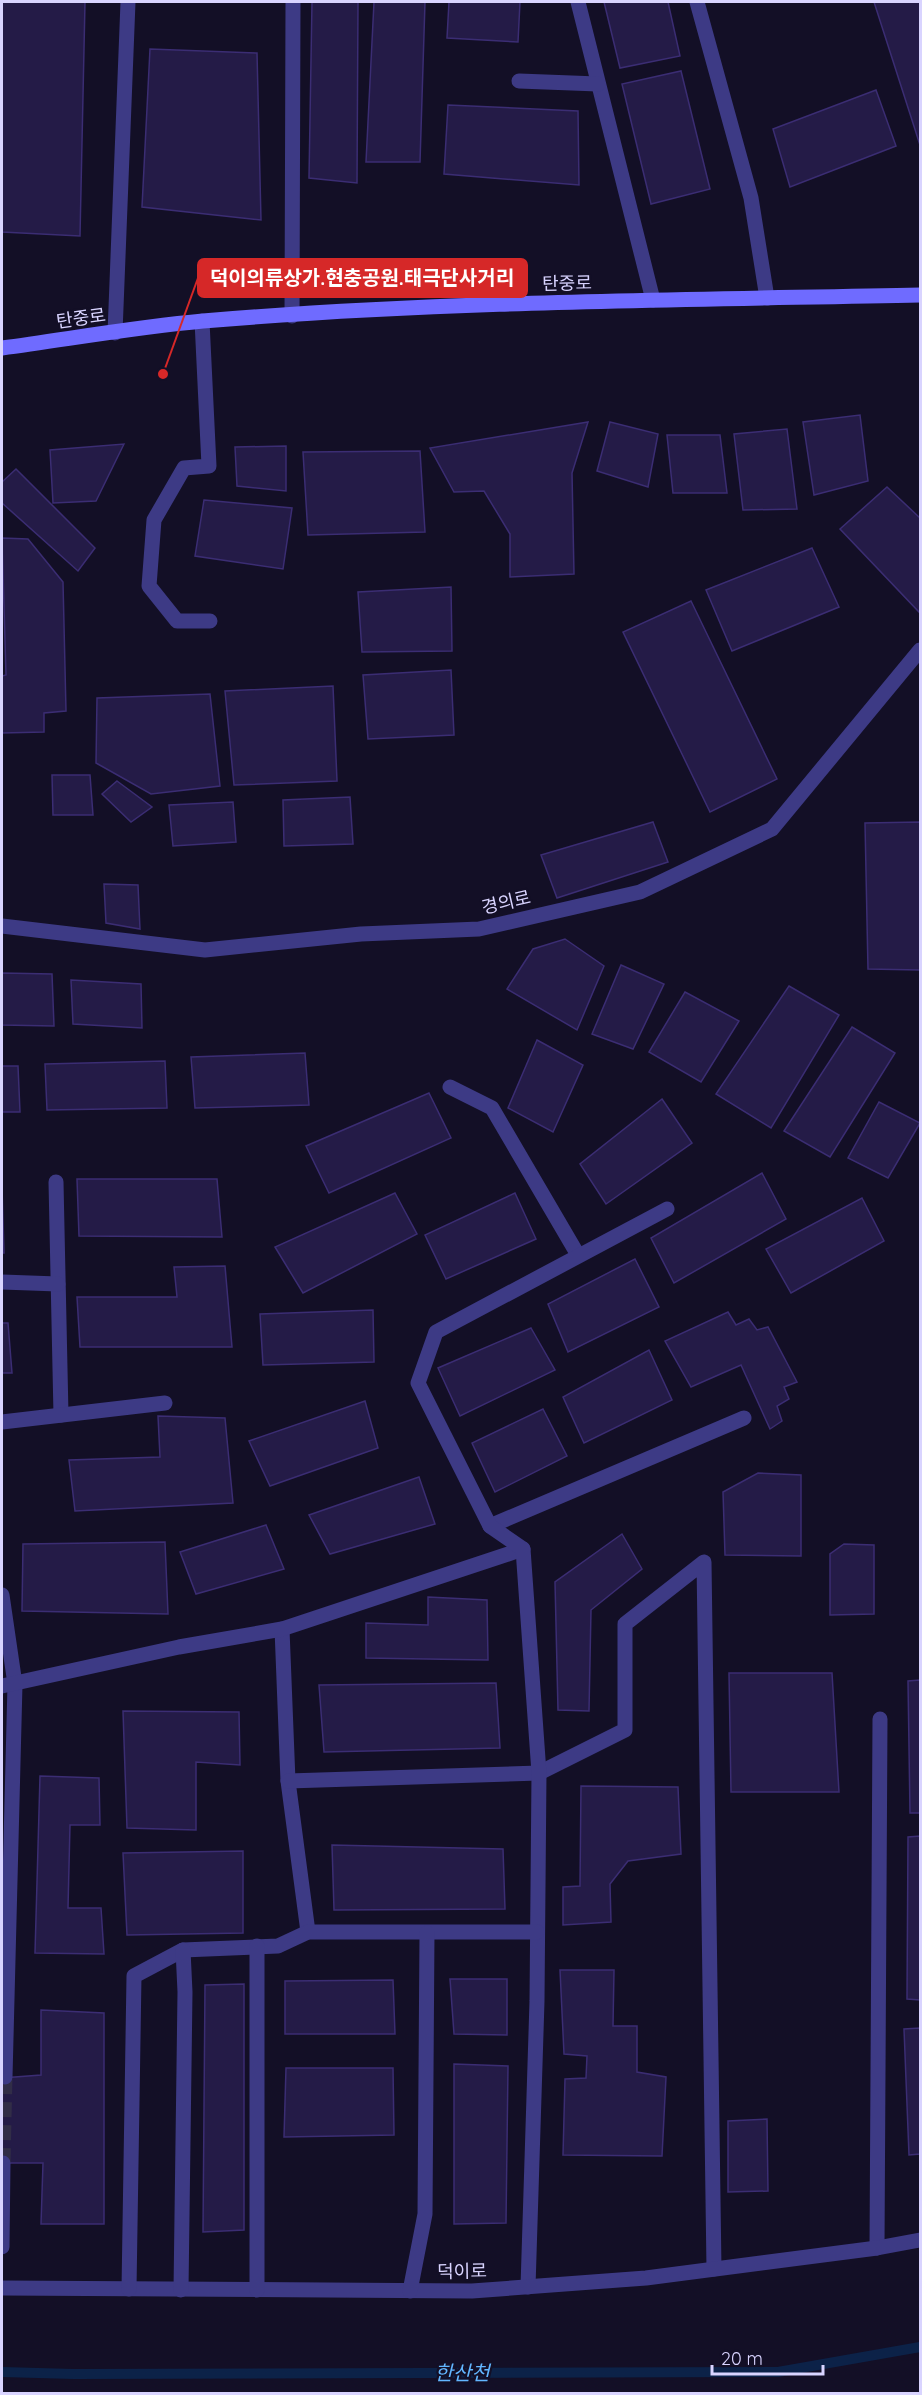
<svg xmlns="http://www.w3.org/2000/svg" width="922" height="2395" font-family="Quicksand,'Noto Sans KR',sans-serif">
	<rect width="100%" height="100%" fill="#130f26"/>
	<g fill="none" stroke-linecap="round" stroke-linejoin="round">
		<path stroke="#0c2248" stroke-width="10" d="M2 2372 74 2374 778 2372 920 2347"/>
	</g>
	<g fill="#241b47" stroke="#3b2d73" stroke-width="1.5">
		<path d="M2 2H85L80 236 2 232Z"/>
		<path d="M312 2H358L357 183 309 178Z"/>
		<path d="M374 2H425L420 162H366Z"/>
		<path d="M449 2H520L518 42 447 38Z"/>
		<path d="M604 2H668L680 56 620 68Z"/>
		<path d="M874 2H920V145Z"/>
		<path d="M150 49 257 53 261 220 142 207Z"/>
		<path d="M681 71 710 189 651 204 622 84Z"/>
		<path d="M876 90 896 146 790 187 773 129Z"/>
		<path d="M448 105 578 111 579 185 444 174Z"/>
		<path d="M860 415 868 481 814 495 803 422Z"/>
		<path d="M588 422 572 473 574 574 510 577V534L484 491 454 492 430 448Z"/>
		<path d="M610 422 658 434 648 487 597 471Z"/>
		<path d="M787 429 797 509 743 510 734 434Z"/>
		<path d="M667 435H720L727 493H673Z"/>
		<path d="M124 444 96 501 53 503 50 450Z"/>
		<path d="M286 446V491L237 486 235 447Z"/>
		<path d="M420 451 425 532 308 535 303 452Z"/>
		<path d="M16 469 95 548 78 571 2 503V482Z"/>
		<path d="M887 487 920 518V613L840 529Z"/>
		<path d="M204 500 292 508 283 569 195 556Z"/>
		<path d="M2 538 28 539 63 582 66 711 44 713V732L2 733V676L6 675Z"/>
		<path d="M812 548 839 607 732 651 706 590Z"/>
		<path d="M451 587 452 651 362 652 358 592Z"/>
		<path d="M691 601 777 779 710 812 623 632Z"/>
		<path d="M451 670 454 735 368 739 363 675Z"/>
		<path d="M333 686 337 781 234 785 225 691Z"/>
		<path d="M210 694 220 786 151 794 96 763 97 698Z"/>
		<path d="M52 775H90L93 815H53Z"/>
		<path d="M117 781 152 807 131 822 102 794Z"/>
		<path d="M350 797 353 844 284 846 283 800Z"/>
		<path d="M233 802 236 842 173 846 169 805Z"/>
		<path d="M653 822 668 862 557 898 541 855Z"/>
		<path d="M920 822V970L868 969 865 823Z"/>
		<path d="M104 884 138 885 140 929 106 923Z"/>
		<path d="M565 939 604 966 577 1030 507 989 533 949Z"/>
		<path d="M621 965 664 984 633 1049 592 1034Z"/>
		<path d="M2 973 52 974 54 1026 2 1025Z"/>
		<path d="M71 980 141 984 142 1028 73 1024Z"/>
		<path d="M789 986 839 1015 771 1128 716 1094Z"/>
		<path d="M685 992 739 1021 701 1082 649 1052Z"/>
		<path d="M852 1027 895 1053 830 1157 784 1131Z"/>
		<path d="M537 1040 583 1065 553 1132 508 1108Z"/>
		<path d="M305 1053 309 1105 195 1108 191 1057Z"/>
		<path d="M165 1061 167 1108 47 1110 45 1064Z"/>
		<path d="M2 1066H18L20 1112H2Z"/>
		<path d="M429 1093 451 1138 329 1193 306 1146Z"/>
		<path d="M662 1099 692 1143 606 1204 580 1164Z"/>
		<path d="M879 1102 920 1123 888 1178 848 1158Z"/>
		<path d="M762 1173 786 1219 674 1283 651 1238Z"/>
		<path d="M77 1179H217L222 1237 79 1236Z"/>
		<path d="M2 1187 4 1253H2Z"/>
		<path d="M395 1193 417 1234 303 1293 275 1247Z"/>
		<path d="M515 1193 536 1239 446 1279 425 1235Z"/>
		<path d="M862 1198 884 1241 791 1293 766 1249Z"/>
		<path d="M635 1259 659 1307 568 1352 548 1304Z"/>
		<path d="M225 1266 232 1347H80L77 1297H177L174 1267Z"/>
		<path d="M373 1310 374 1362 263 1365 260 1314Z"/>
		<path d="M728 1312 736 1325 749 1319 757 1330 768 1327 797 1382 784 1387 789 1399 777 1406 782 1421 770 1429 741 1365 691 1387 665 1341Z"/>
		<path d="M2 1323H8L12 1373H2Z"/>
		<path d="M531 1328 555 1370 460 1416 438 1368Z"/>
		<path d="M649 1350 672 1400 584 1443 563 1397Z"/>
		<path d="M365 1401 378 1448 270 1486 249 1441Z"/>
		<path d="M543 1409 567 1456 495 1492 472 1443Z"/>
		<path d="M158 1416 225 1418 233 1503 75 1511 69 1460 160 1457Z"/>
		<path d="M758 1473 801 1475V1556L725 1555 723 1492Z"/>
		<path d="M419 1477 435 1524 330 1554 309 1515Z"/>
		<path d="M266 1525 284 1569 196 1594 180 1552Z"/>
		<path d="M622 1534 642 1569 591 1610 589 1711 558 1710 555 1582Z"/>
		<path d="M165 1542 168 1614 22 1611 23 1544Z"/>
		<path d="M844 1544 874 1545V1614L830 1615V1554Z"/>
		<path d="M428 1597 487 1600 488 1660 366 1658V1623L428 1625Z"/>
		<path d="M729 1673H832L839 1792H731Z"/>
		<path d="M920 1680V1813H910L908 1681Z"/>
		<path d="M496 1683 500 1748 324 1752 319 1685Z"/>
		<path d="M123 1711 239 1712 240 1765 196 1762V1830L127 1828Z"/>
		<path d="M40 1776 99 1778 100 1825H70L68 1908H101L104 1954 35 1953Z"/>
		<path d="M581 1786 678 1787 681 1854 628 1861 610 1884 611 1922 563 1925V1887L580 1886Z"/>
		<path d="M920 1836V2000L907 1999 908 1837Z"/>
		<path d="M332 1845 503 1849 505 1909 334 1910Z"/>
		<path d="M243 1851V1933L127 1935 123 1853Z"/>
		<path d="M560 1970H614L613 2026H637V2072L666 2077 662 2156 563 2155 565 2079 586 2078 587 2056 564 2054Z"/>
		<path d="M450 1979H507V2035L454 2034Z"/>
		<path d="M393 1980 395 2034H285V1981Z"/>
		<path d="M244 1984V2230L203 2232 205 1985Z"/>
		<path d="M41 2010 104 2013V2224H41L43 2163H2V2078L41 2075Z"/>
		<path d="M920 2028V2154L909 2155 904 2029Z"/>
		<path d="M454 2064 508 2066 506 2223 454 2224Z"/>
		<path d="M286 2068H393L394 2135 284 2137Z"/>
		<path d="M767 2119 768 2191 728 2192V2121Z"/>
	</g>
	<g fill="none" stroke-linecap="round" stroke-linejoin="round">
		<path stroke="#312d47" stroke-width="15" stroke-dasharray="15 8" stroke-linecap="butt" d="M3 2163 5 2077"/>
		<g stroke="#3d3a85" stroke-width="15">
			<path d="M578 2 653 300"/>
			<path d="M697 2 751 198 767 298"/>
			<path d="M519 81 598 84"/>
			<path d="M292 316 293 2"/>
			<path d="M202 321 209 466 184 468 154 520 149 586 177 621H210"/>
			<path d="M115 333 128 2"/>
			<path d="M2 926 205 950 361 934 479 929 640 892 772 829 920 650"/>
			<path d="M450 1087 492 1108 578 1255"/>
			<path d="M56 1182 61 1415"/>
			<path d="M2 1282 58 1284"/>
			<path d="M2 1422 165 1403"/>
			<path d="M490 1526 744 1418"/>
			<path d="M2 1595 15 1684 5 2077"/>
			<path d="M282 1629 288 1781 308 1932"/>
			<path d="M2 1686 179 1647 282 1629 523 1549"/>
			<path d="M288 1781 539 1773 625 1730V1624L704 1562 714 2269"/>
			<path d="M2 2247 3 2163"/>
			<path d="M877 2248 880 1719"/>
			<path d="M528 2287 537 2001 539 1773 523 1549 490 1526 418 1383 436 1332 667 1209"/>
			<path d="M2 2288 472 2291 646 2278 877 2248 920 2240"/>
			<path d="M129 2289 134 1976 183 1950 278 1946 308 1932H537"/>
			<path d="M181 2290 185 1992 183 1950"/>
			<path d="M257 2290V1946"/>
			<path d="M410 2291 425 2214 427 1933"/>
		</g>
		<path stroke="#6f6bff" stroke-width="15" d="M2 348C69 339 136 327 203 321 442 301 681 300 920 295"/>
	</g>
	<g text-anchor="middle" dominant-baseline="central" stroke-width="4.5" stroke-linejoin="round" paint-order="stroke">
		<g font-size="18" fill="#d9d4ff" stroke="#130f26">
			<text transform="translate(567 283) rotate(-1)">탄중로</text>
			<text transform="translate(81 318) rotate(-8)">탄중로</text>
			<text transform="translate(506 902) rotate(-13)">경의로</text>
			<text transform="translate(462 2271) rotate(-1)">덕이로</text>
		</g>
		<g font-size="20" font-style="italic" fill="#62b6ff" stroke="#130f26">
			<text x="462" y="2372">한산천</text>
		</g>
	</g>
	<path fill="none" stroke="#d62828" stroke-width="2" d="M163 374L198 278"/>
	<circle fill="#d62828" stroke="#130f26" stroke-width="2" cx="163" cy="374" r="6"/>
	<rect fill="#d62828" stroke="#d62828" stroke-width="2" x="198" y="259" width="329" height="38" rx="6"/>
	<g font-size="20" text-anchor="middle" font-weight="bold" fill="#fff">
		<text x="362" y="285">덕이의류상가.현충공원.태극단사거리</text>
	</g>
	<rect width="922" height="2395" fill="none" stroke="#d9d4ff" stroke-width="6"/>
	<path d="M712 2365v9h111v-9" fill="none" stroke="#d9d4ff" stroke-width="3"/>
	<text x="721" y="2365" font-size="18" fill="#d9d4ff" stroke="#130f26" stroke-width="4.5" paint-order="stroke">20 m</text>
</svg>
